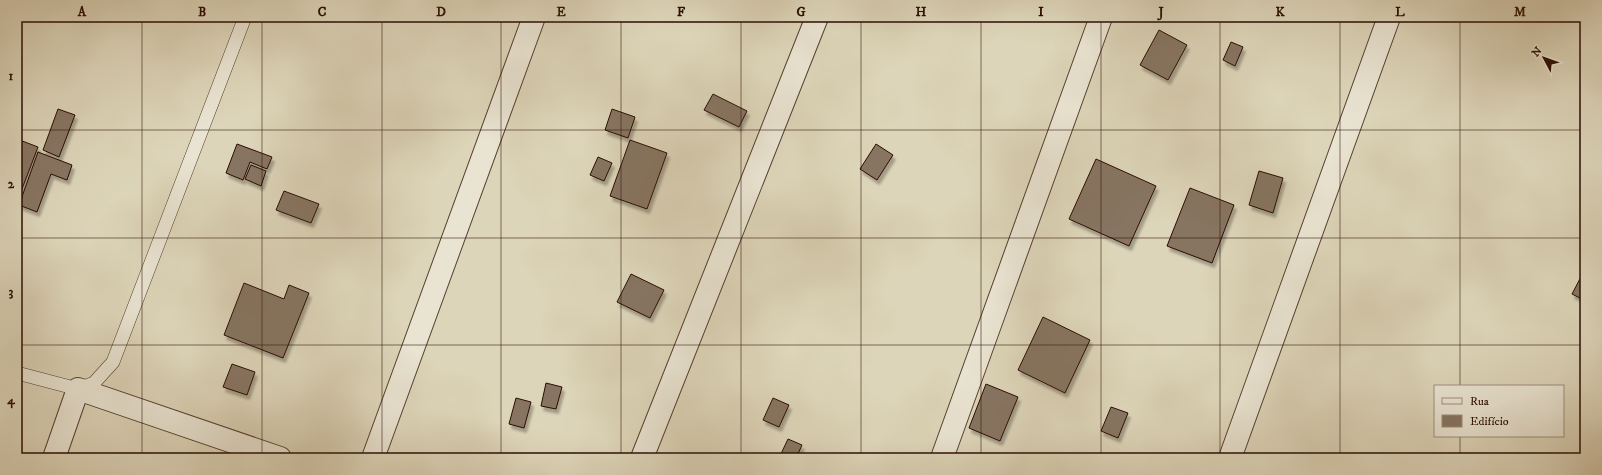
<svg xmlns="http://www.w3.org/2000/svg" width="1602" height="475" font-family="'IM FELL DW Pica',serif">
	<defs>
		<filter id="shadow"><feDropShadow dx="2.5" dy="4.5" stdDeviation="1" flood-color="#0004"/></filter>
	</defs>
	<rect width="100%" height="100%" fill="#ddd5b9"/>
	<filter id="stains"><feTurbulence type="fractalNoise" baseFrequency=".005" numOctaves="4"/><feColorMatrix values="0 0 0 0 .2 0 0 0 0 .09 0 0 0 0 .02 0 0 0 .5 -.17"/></filter>
	<radialGradient id="worn" r=".72"><stop offset=".6" stop-color="#630" stop-opacity="0"/><stop offset="1" stop-color="#630" stop-opacity=".3"/></radialGradient>
	<g fill="#877562" stroke="#2a0d03" filter="url(#shadow)">
		<path d="M1159 30 1187 45 1168 80 1140 65Z"/>
		<path d="M1231 42 1243 47 1235 66 1223 60Z"/>
		<path d="M713 94 747 111 739 127 704 110Z"/>
		<path d="M58 109 75 115 59 157 43 150Z"/>
		<path d="M612 109 635 117 628 138 605 130Z"/>
		<path d="M17 139 38 147 17 202Z"/>
		<path d="M630 140 667 153 647 209 610 196Z"/>
		<path d="M237 144 272 157 267 169 250 162 243 180 226 173Z"/>
		<path d="M876 144 893 155 877 180 860 169Z"/>
		<path d="M38 152 72 165 67 180 51 174 37 212 19 205Z"/>
		<path d="M598 157 612 163 604 181 590 175Z"/>
		<path d="M1096 159 1156 186 1129 246 1069 219Z"/>
		<path d="M251 165 266 171 261 186 245 179Z"/>
		<path d="M1259 171 1283 178 1273 213 1249 205Z"/>
		<path d="M1190 188 1234 205 1212 263 1167 246Z"/>
		<path d="M284 191 319 204 311 223 276 210Z"/>
		<path d="M1583 273 1585 274V308L1581 306 1584 300 1572 294Z"/>
		<path d="M631 274 664 290 650 318 617 302Z"/>
		<path d="M244 283 284 299 289 285 309 293 283 358 224 335Z"/>
		<path d="M1043 317 1090 340 1065 393 1018 370Z"/>
		<path d="M232 364 255 372 247 395 223 387Z"/>
		<path d="M546 383 562 387 556 409 541 406Z"/>
		<path d="M986 384 1018 397 1000 441 969 428Z"/>
		<path d="M516 398 531 402 524 428 509 424Z"/>
		<path d="M773 398 789 405 779 427 763 420Z"/>
		<path d="M1111 407 1128 413 1118 438 1101 431Z"/>
		<path d="M788 439 802 445 796 458H779Z"/>
	</g>
	<g fill="none" stroke-linecap="round" stroke-linejoin="round">
		<defs>
			<path id="service" d="M17 373 78 389 94 383 113 362 245 17"/>
			<g id="minor">
				<path d="M54 458 78 389 280 458"/>
				<path d="M373 458 534 17"/>
				<path d="M642 458 817 17"/>
				<path d="M942 458 1101 17"/>
				<path d="M1230 458 1389 17"/>
			</g>
		</defs>
		<use href="#service" stroke="#573f30" stroke-width="14"/>
		<use href="#minor" stroke="#573f30" stroke-width="24"/>
		<use href="#service" stroke="#e9e4d2" stroke-width="13"/>
		<use href="#minor" stroke="#e9e4d2" stroke-width="22"/>
	</g>
	<path fill="none" stroke="#2a0d03" stroke-width="1" stroke-opacity="0.55" d="M142 17V458M262 17V458M382 17V458M501 17V458M621 17V458M741 17V458M861 17V458M981 17V458M1101 17V458M1220 17V458M1340 17V458M1460 17V386M17 130H1585M17 238H1585M17 345H1585M1460 436V458"/>
	<rect width="1602" height="475" fill="none" stroke="#ddd5b9" stroke-width="44"/>
	<rect x="1434" y="385" width="130" height="52" fill="#e9e4d2" stroke="#9d8e7f"/>
	<rect x="1442" y="398" width="20" height="6" fill="#e9e4d2" stroke="#9d8e7f"/>
	<text x="1470" y="405" font-size="12" fill="#2a0d03">Rua</text>
	<rect x="1442" y="415" width="20" height="12" fill="#877562" stroke="#9d8e7f"/>
	<text x="1470" y="425" font-size="12" fill="#2a0d03">Edifício</text>
	<g transform="translate(1544 58) rotate(311)" stroke="#e9e4d2" stroke-width="3" paint-order="stroke">
	<path d="M0-3L7 15L0 10L-7 15Z" fill="#2a0d03"/>
	<text y="-6" font-size="11" font-weight="bold" text-anchor="middle" fill="#2a0d03">N</text>
	</g>
	<rect x="22" y="22" width="1558" height="431" fill="none" stroke="#2a0d03" stroke-width="1.5"/>
	<g font-size="13" text-anchor="middle" font-weight="bold" fill="#2a0d03">
		<text x="82" y="16">A</text>
		<text x="202" y="16">B</text>
		<text x="322" y="16">C</text>
		<text x="441" y="16">D</text>
		<text x="561" y="16">E</text>
		<text x="681" y="16">F</text>
		<text x="801" y="16">G</text>
		<text x="921" y="16">H</text>
		<text x="1041" y="16">I</text>
		<text x="1161" y="16">J</text>
		<text x="1280" y="16">K</text>
		<text x="1400" y="16">L</text>
		<text x="1520" y="16">M</text>
		<text x="11" y="80">1</text>
		<text x="11" y="188">2</text>
		<text x="11" y="296">3</text>
		<text x="11" y="404">4</text>
	</g>
	<rect width="100%" height="100%" filter="url(#stains)"/>
	<rect width="100%" height="100%" fill="url(#worn)"/>
</svg>
